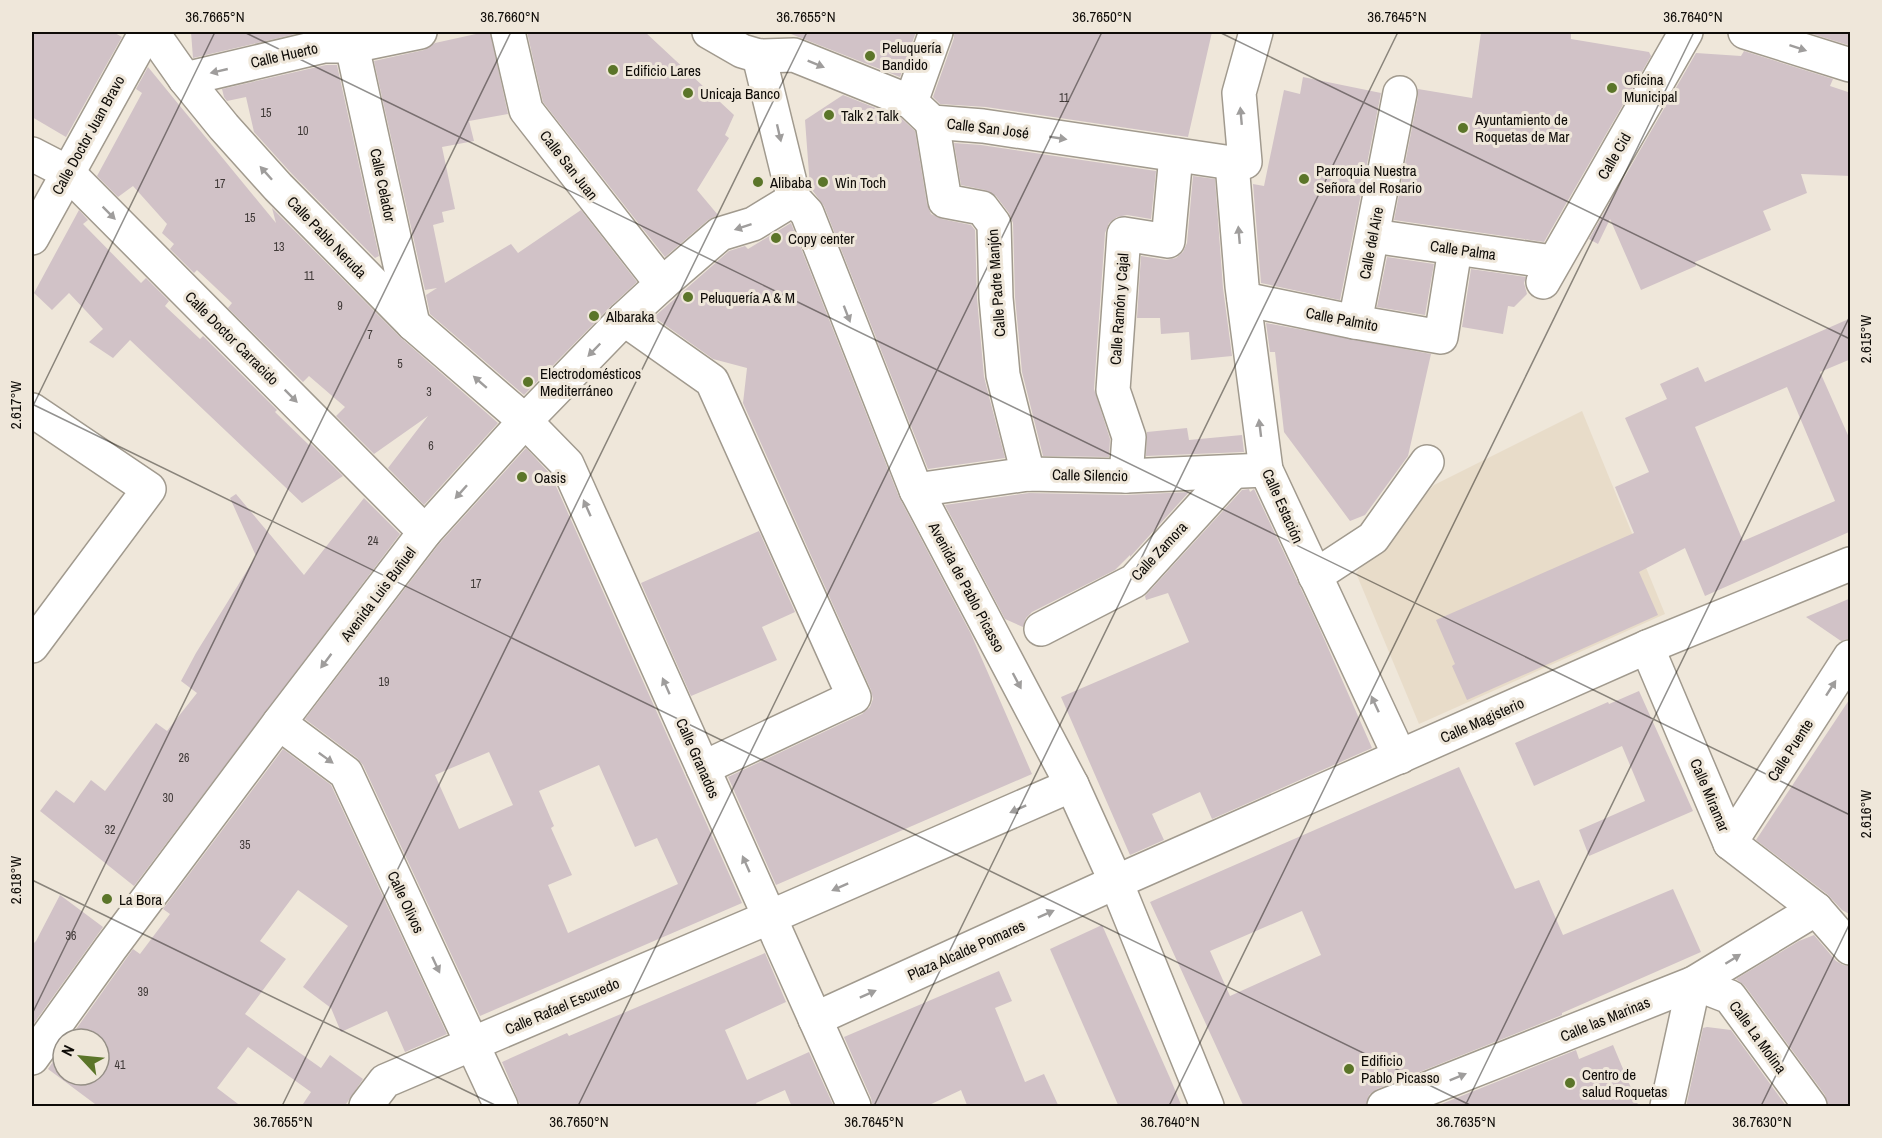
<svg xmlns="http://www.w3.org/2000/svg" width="1882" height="1138" font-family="'Archivo Narrow',sans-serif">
	<rect width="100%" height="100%" fill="#efe7da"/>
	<path fill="#e8dcc9" d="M1582 411 1665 614 1419 724 1356 573 1434 485Z"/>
	<g fill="#d1c2c7" fill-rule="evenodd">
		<path d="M32 32H113L122 37 66 137 32 117Z"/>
		<path d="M191 32H304L193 58Z"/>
		<path d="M485 32H490L508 114 469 121 474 141 442 147 455 209 442 212 444 222 433 225 445 283 511 244 518 253 581 210 637 282 611 306 524 395 430 314 426 295 437 288 425 290 374 61 424 50 435 43Z"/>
		<path d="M527 32H645L734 115 725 135 729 138 697 190 718 215 708 220 665 257 543 102Z"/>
		<path d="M786 32H916L900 77Z"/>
		<path d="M954 32H1212L1188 137 986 107 940 104 933 97 954 38Z"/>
		<path d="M1481 32H1553L1571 34V39L1649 52 1651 56 1544 242 1394 220 1418 97V89L1472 98Z"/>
		<path d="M1806 32H1851V38L1848 45Z"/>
		<path d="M1744 51 1833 79 1830 86 1851 93V176L1801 174 1807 193 1763 211 1771 230 1695 262 1696 266 1641 290 1610 219 1598 244 1589 239 1696 53 1741 56Z"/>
		<path d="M326 65H337L379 256 375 258 292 174 254 132 246 97 227 101 224 97 222 89Z"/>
		<path d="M148 67 276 223 272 208 400 337 498 423 424 505 388 468 428 416 374 454 336 416 345 407 309 376 303 382 228 308 232 303 197 270 194 273 170 249 174 244 162 233 167 224 133 186 118 197 97 176 142 93 136 89Z"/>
		<path d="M1303 77 1381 93 1340 300 1261 283 1253 184 1264 186 1284 90 1300 94Z"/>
		<path d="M843 95 901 118 915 131 927 204 931 214 942 219 971 225 975 230 977 298 984 377 1005 458 928 469 824 206 810 187 805 120Z"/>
		<path d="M954 143 981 145 1156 171 1151 219 1127 215 1117 217 1109 223 1105 233 1094 389 1110 439 1109 457 1043 456 1022 372 1015 297 1013 223 1009 213 996 196 985 190 961 185Z"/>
		<path d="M1193 176 1215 179 1223 288 1232 356 1191 360 1189 332 1161 334 1160 318H1137L1141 256 1166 260 1176 258 1183 252 1187 243Z"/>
		<path d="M79 210 88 220 83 224 141 283 146 278 169 301 165 306 200 339 203 336 277 410 275 412 309 445 311 444 343 476 302 503 130 340 113 358 89 342 103 329 69 293 52 310 34 293Z"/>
		<path d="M791 223 899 497 971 634 1032 774 776 885 728 777 862 714 870 707 873 699 871 690 743 403 747 368 713 359 654 317 729 251 745 246 748 249Z"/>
		<path d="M1387 257 1434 264 1425 315 1377 307Z"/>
		<path d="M1471 269 1526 277 1524 283 1527 294 1514 307 1508 306 1503 334 1462 327Z"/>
		<path d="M1851 318V359L1820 372 1851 442V536L1849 532 1705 596 1685 548 1639 572 1658 615 1467 700 1452 666 1455 664 1436 620 1634 533 1615 487 1649 472 1625 418 1667 399 1660 384 1698 367 1705 382ZM1787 387 1835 501 1743 541 1695 427Z"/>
		<path d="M1266 323 1431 354 1408 456 1365 515 1350 521 1284 432 1275 352H1270Z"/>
		<path d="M1187 428 1189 440 1242 435 1244 452 1146 456 1147 432Z"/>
		<path d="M526 448 551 475 742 903 480 1016 363 765 357 758 305 719 439 544ZM489 752 513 805 459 829 435 775ZM599 765 635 847 657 838 678 884 568 933 548 885 572 875 551 828 554 826 539 791Z"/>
		<path d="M1249 489 1250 492 1254 489 1318 625 1372 748 1212 819 1200 792 1152 814 1164 840 1130 855 1061 697 1189 642 1168 593 1146 600 1145 596 1242 490Z"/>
		<path d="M1189 492 1130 557V555L1115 570 1032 612 1026 618 1023 627 1005 619 945 505 1029 493 1126 495Z"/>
		<path d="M236 494 304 575 364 498 400 534 134 886 40 811 56 790 74 803 91 780 105 791 156 723 167 731 197 693 181 681 196 653 256 556 230 498Z"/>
		<path d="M759 531 795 612 762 627 777 660 691 696 641 583Z"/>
		<path d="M1851 598V638L1841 641 1806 617Z"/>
		<path d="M1639 691 1693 811 1589 856 1579 830 1645 801 1622 746 1534 786 1515 743 1608 702 1609 704Z"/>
		<path d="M1851 697V915L1842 910 1827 894 1756 840Z"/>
		<path d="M283 749 331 785 447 1034 405 1052 387 1011 341 1032 331 1008 303 987 348 926 298 890 260 941 286 959 245 1014 321 1068 330 1055 363 1079 344 1107H301L311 1092 248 1047 217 1088 242 1107H99L48 1069 63 1047V1075H99V1039H69L133 949 140 954 170 914 163 909Z"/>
		<path d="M1459 767 1515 889 1539 880 1563 935 1673 889 1701 952 1562 1013V1015L1377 1089 1369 1095 1366 1107H1244L1150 902ZM1302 911 1321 955 1230 996 1210 951Z"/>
		<path d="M60 895 103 927 32 1026V945L36 941Z"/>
		<path d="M1102 925 1170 1078 1182 1107H1119L1050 949Z"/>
		<path d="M1814 935 1836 961 1843 965 1851 966V1107H1828L1825 1095 1745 986 1736 979 1799 941Z"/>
		<path d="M765 953 786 1002 725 1030 747 1080 809 1052 834 1107H792L785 1090 756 1103 758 1107H521L502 1062 567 1033 569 1036Z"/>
		<path d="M999 971 1012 1001 995 1008 1025 1082 1044 1074 1059 1107H966L967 1105 961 1090 925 1107H873L871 1098 844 1037Z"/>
		<path d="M1707 1027 1731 1030 1787 1107H1686L1703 1028Z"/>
		<path d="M1613 1045 1639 1107H1434L1576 1050 1579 1059Z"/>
	</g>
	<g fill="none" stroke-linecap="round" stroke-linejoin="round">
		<defs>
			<g id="minor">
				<path d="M152 32 185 79 224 127 278 187 413 324 525 421 567 464 854 1106"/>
				<path d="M508 32 526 110 662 284"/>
				<path d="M709 32 742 51 759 56 794 55 911 102 932 122 983 126 1232 163 1245 162 1239 93 1256 32"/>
				<path d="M1745 32 1850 65"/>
				<path d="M352 46 413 324"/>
				<path d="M759 56 794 199 807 213 916 490 1072 785 1116 882 1207 1106"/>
				<path d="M185 79 324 46H352L420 32"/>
				<path d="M911 102 936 32"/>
				<path d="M932 122 945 201 982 208 994 224 996 298 1003 375 1028 474"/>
				<path d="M32 154 67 172 425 532"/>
				<path d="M1232 163 1242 286 1266 470 1400 757"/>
				<path d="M1373 236 1553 262"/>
				<path d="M32 238 146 32"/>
				<path d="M1543 282 1686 32"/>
				<path d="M1244 299 1355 322 1441 337 1455 249"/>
				<path d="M624 319 712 381 854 697 703 768"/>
				<path d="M1355 322 1400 93"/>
				<path d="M32 410 149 489 32 646"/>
				<path d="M1126 476 1129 437 1113 390 1124 234 1168 241 1176 155"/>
				<path d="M916 490 1028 474 1126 476 1266 470"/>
				<path d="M1315 576 1373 538 1427 462"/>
				<path d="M1041 629 1134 581 1232 473"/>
				<path d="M1647 647 1730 843 1816 909 1850 948"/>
				<path d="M279 723 346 773 501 1106"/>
				<path d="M1730 843 1850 657"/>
				<path d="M815 1019 1116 882 1647 647 1850 564"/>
				<path d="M32 1058 110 949 279 723 425 532 525 421 624 319 662 284 720 234 753 224 794 199"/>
				<path d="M366 1106 385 1081 770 917 1072 785"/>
				<path d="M1384 1106 1694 983 1816 909"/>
				<path d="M1667 1106 1694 983 1730 997 1810 1106"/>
			</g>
		</defs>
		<use href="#minor" stroke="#a19a8e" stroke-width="36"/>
		<use href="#minor" stroke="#fff" stroke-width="33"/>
	</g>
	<defs><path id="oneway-solid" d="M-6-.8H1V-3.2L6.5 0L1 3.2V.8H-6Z" transform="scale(1.5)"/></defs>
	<g fill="#9f9d9c">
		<use href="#oneway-solid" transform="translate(1798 48) rotate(18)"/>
		<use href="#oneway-solid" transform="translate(816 64) rotate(22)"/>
		<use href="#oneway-solid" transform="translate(219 71) rotate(167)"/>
		<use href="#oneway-solid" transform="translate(1241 116) rotate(-95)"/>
		<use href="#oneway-solid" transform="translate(779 133) rotate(77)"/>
		<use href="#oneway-solid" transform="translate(1058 138) rotate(9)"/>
		<use href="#oneway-solid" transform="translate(266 173) rotate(-132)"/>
		<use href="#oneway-solid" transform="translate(109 213) rotate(45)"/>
		<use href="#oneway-solid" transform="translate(743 227) rotate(162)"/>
		<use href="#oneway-solid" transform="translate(1239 235) rotate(-95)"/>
		<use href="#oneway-solid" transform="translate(847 314) rotate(69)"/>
		<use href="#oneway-solid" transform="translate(594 350) rotate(134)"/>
		<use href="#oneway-solid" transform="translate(480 382) rotate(-139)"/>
		<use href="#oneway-solid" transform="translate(291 396) rotate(45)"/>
		<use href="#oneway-solid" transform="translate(1260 428) rotate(-97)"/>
		<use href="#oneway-solid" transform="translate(461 492) rotate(132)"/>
		<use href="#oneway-solid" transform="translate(587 508) rotate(-114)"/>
		<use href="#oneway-solid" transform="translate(326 661) rotate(127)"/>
		<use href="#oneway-solid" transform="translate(1017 681) rotate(62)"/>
		<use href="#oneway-solid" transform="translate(666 686) rotate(-114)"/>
		<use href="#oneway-solid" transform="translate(1831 688) rotate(-57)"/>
		<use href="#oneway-solid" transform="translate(1375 704) rotate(-115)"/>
		<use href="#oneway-solid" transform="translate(326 758) rotate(36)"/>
		<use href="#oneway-solid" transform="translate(1018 809) rotate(156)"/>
		<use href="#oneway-solid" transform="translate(746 864) rotate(-114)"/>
		<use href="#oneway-solid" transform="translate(840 887) rotate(156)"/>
		<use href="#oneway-solid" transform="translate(1046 914) rotate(-24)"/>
		<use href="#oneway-solid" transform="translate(1733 959) rotate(-32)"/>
		<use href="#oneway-solid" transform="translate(436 965) rotate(65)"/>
		<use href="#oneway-solid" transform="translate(868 994) rotate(-24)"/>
		<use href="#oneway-solid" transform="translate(1458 1077) rotate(-22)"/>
	</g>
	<path fill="none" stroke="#0e0b07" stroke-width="1.5" stroke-opacity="0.45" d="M244 32 1850 815M1219 32 1850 339M32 404 1472 1106M32 408 215 32M32 880 497 1106M32 1014 511 32M282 1106 807 32M578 1106 1102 32M874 1106 1398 32M1169 1106 1694 32M1465 1106 1850 316M1761 1106 1850 923"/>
	<g fill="#5b7529" stroke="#efe7da" stroke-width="2">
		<circle cx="870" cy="56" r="6"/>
		<circle cx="613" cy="70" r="6"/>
		<circle cx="1612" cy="88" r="6"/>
		<circle cx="688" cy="93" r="6"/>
		<circle cx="829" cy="115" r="6"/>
		<circle cx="1463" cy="128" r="6"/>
		<circle cx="1304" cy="179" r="6"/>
		<circle cx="758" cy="182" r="6"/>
		<circle cx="823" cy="182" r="6"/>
		<circle cx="776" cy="238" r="6"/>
		<circle cx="688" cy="297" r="6"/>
		<circle cx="594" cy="316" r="6"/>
		<circle cx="528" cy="382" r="6"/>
		<circle cx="522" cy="477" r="6"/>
		<circle cx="107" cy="899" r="6"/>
		<circle cx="1349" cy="1069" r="6"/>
		<circle cx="1570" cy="1083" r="6"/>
	</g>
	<g text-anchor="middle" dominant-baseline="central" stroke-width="6" stroke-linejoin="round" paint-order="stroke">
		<g font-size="12" fill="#3f3937">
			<text x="1064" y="98">11</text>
			<text x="266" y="113">15</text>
			<text x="303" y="131">10</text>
			<text x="220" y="184">17</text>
			<text x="250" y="218">15</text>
			<text x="279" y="247">13</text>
			<text x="309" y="276">11</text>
			<text x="340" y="306">9</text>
			<text x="370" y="335">7</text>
			<text x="400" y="364">5</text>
			<text x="429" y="392">3</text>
			<text x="431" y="446">6</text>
			<text x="373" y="541">24</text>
			<text x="476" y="584">17</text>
			<text x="384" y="682">19</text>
			<text x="184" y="758">26</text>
			<text x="168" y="798">30</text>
			<text x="110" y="830">32</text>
			<text x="245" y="845">35</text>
			<text x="71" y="936">36</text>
			<text x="143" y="992">39</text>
			<text x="120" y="1065">41</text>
		</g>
		<g font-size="15" fill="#0e0b07" stroke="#efe7da" text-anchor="start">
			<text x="882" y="47">Peluquería<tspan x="882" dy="17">Bandido</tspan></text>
			<text x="625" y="70">Edificio Lares</text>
			<text x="1624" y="79">Oficina<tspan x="1624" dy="17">Municipal</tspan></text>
			<text x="700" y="93">Unicaja Banco</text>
			<text x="841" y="115">Talk 2 Talk</text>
			<text x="1475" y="119">Ayuntamiento de<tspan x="1475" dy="17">Roquetas de Mar</tspan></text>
			<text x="1316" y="170">Parroquia Nuestra<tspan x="1316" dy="17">Señora del Rosario</tspan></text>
			<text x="770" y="182">Alibaba</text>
			<text x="835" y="182">Win Toch</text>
			<text x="788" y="238">Copy center</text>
			<text x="700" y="297">Peluquería A &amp; M</text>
			<text x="606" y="316">Albaraka</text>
			<text x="540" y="373">Electrodomésticos<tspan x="540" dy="17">Mediterráneo</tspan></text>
			<text x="534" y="477">Oasis</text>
			<text x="119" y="899">La Bora</text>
			<text x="1361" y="1060">Edificio<tspan x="1361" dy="17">Pablo Picasso</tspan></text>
			<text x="1582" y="1074">Centro de<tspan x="1582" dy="17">salud Roquetas</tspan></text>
		</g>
		<g font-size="15" fill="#0e0b07" stroke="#efe7da">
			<text transform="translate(284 55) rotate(-13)">Calle Huerto</text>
			<text transform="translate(988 128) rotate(7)">Calle San José</text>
			<text transform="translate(88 135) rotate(-61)">Calle Doctor Juan Bravo</text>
			<text transform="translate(1614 156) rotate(-60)">Calle Cid</text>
			<text transform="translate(569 165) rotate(52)">Calle San Juan</text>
			<text transform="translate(383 185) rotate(78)">Calle Celador</text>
			<text transform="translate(327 237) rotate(46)">Calle Pablo Neruda</text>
			<text transform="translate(1371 243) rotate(-79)">Calle del Aire</text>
			<text transform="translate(1463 250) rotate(8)">Calle Palma</text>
			<text transform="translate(996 283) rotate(-94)">Calle Padre Manjón</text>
			<text transform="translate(1119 309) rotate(-86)">Calle Ramón y Cajal</text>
			<text transform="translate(1342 319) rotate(11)">Calle Palmito</text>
			<text transform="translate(232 338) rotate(45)">Calle Doctor Carracido</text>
			<text transform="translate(1090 475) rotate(1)">Calle Silencio</text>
			<text transform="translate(1283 506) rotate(66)">Calle Estación</text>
			<text transform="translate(1159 551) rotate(-47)">Calle Zamora</text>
			<text transform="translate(967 587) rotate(62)">Avenida de Pablo Picasso</text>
			<text transform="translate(378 594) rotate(-53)">Avenida Luis Buñuel</text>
			<text transform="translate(1482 720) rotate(-24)">Calle Magisterio</text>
			<text transform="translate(1790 750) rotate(-57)">Calle Puente</text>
			<text transform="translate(698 758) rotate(66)">Calle Granados</text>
			<text transform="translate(1710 795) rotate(67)">Calle Miramar</text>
			<text transform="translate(406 902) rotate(65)">Calle Olivos</text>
			<text transform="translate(966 950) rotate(-24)">Plaza Alcalde Pomares</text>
			<text transform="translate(562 1006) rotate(-23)">Calle Rafael Escuredo</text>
			<text transform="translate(1605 1019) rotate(-22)">Calle las Marinas</text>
			<text transform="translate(1758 1037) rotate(54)">Calle La Molina</text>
		</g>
	</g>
	<rect width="1882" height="1138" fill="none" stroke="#efe7da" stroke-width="66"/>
	<g transform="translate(81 1057) rotate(296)"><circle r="28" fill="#efe7da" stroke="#958f86" stroke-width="1.5"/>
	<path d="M0-4.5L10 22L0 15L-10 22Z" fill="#5b7529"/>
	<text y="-9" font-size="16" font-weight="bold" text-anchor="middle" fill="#0e0b07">N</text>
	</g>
	<rect x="33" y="33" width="1816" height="1072" fill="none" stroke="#0e0b07" stroke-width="2"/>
	<g font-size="15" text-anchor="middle" fill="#0e0b07">
		<text x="215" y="22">36.7665°N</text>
		<text x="510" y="22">36.7660°N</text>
		<text x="806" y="22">36.7655°N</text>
		<text x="1102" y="22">36.7650°N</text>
		<text x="1397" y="22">36.7645°N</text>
		<text x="1693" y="22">36.7640°N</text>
		<text transform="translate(1866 339) rotate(-90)" y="5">2.615°W</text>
		<text transform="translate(16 405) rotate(-90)" y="5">2.617°W</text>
		<text transform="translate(1866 814) rotate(-90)" y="5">2.616°W</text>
		<text transform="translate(16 880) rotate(-90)" y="5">2.618°W</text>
		<text x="283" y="1127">36.7655°N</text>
		<text x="579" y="1127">36.7650°N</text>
		<text x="874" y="1127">36.7645°N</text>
		<text x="1170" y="1127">36.7640°N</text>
		<text x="1466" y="1127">36.7635°N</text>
		<text x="1762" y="1127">36.7630°N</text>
	</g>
</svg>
